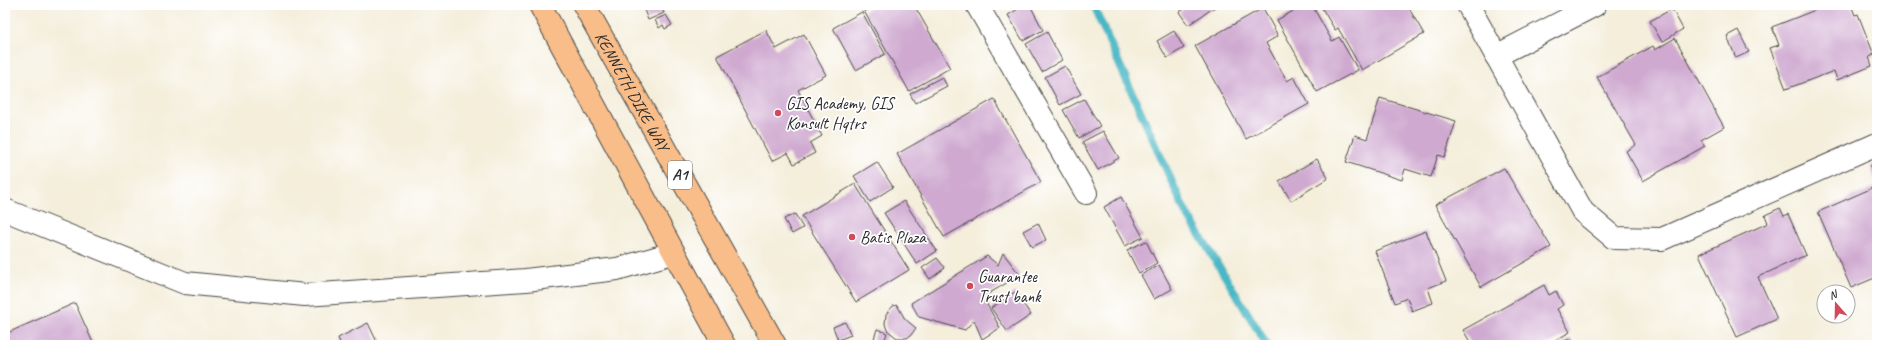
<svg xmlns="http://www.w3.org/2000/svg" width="1882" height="350" font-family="Caveat,sans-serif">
	<rect width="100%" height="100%" fill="#fff"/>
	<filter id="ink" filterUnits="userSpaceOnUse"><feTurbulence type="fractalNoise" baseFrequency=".025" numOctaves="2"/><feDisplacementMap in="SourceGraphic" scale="8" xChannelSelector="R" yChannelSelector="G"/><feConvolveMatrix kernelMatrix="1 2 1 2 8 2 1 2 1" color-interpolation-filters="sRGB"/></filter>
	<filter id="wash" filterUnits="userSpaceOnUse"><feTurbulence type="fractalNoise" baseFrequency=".012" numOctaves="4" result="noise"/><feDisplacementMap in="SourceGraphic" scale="16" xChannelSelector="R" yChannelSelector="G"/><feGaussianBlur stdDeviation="0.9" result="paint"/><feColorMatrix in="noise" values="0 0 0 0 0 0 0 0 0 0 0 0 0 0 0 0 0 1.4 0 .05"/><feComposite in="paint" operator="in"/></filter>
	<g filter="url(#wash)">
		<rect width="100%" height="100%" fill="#f4eedb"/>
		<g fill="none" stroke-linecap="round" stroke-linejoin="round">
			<path stroke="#4ab7c5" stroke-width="8" d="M1093 5 1184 209 1267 345"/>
		</g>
		<g id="blocks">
			<g fill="#cfa9d0">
				<path d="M642 5H661L664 13 648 20Z"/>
				<path d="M876 5H914L950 68 909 91 864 11Z"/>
				<path d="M1025 5H1030L1043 30 1023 41 1008 15Z"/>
				<path d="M1180 5H1218L1188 25 1179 12 1183 10Z"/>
				<path d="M1304 5H1312L1332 41 1339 37 1358 70 1317 92 1277 20Z"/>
				<path d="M1320 5H1407L1424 34 1362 70 1338 28 1335 30Z"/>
				<path d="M1828 5H1851L1855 15 1858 14 1874 55 1869 57 1872 66 1837 80 1834 71 1786 89 1770 48 1779 45 1772 27Z"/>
				<path d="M1263 8 1278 36 1266 43 1287 81 1294 77 1309 104 1246 139 1195 46Z"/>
				<path d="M1672 9 1683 29 1662 42 1650 21Z"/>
				<path d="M862 12 885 54 856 70 833 28Z"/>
				<path d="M666 15 672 25 665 29 663 25 659 28 655 20Z"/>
				<path d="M766 30 776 49 804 34 826 75 798 90 822 136 810 143 815 153 794 164 788 153 772 161 717 56Z"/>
				<path d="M1738 30 1749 52 1736 58 1727 36Z"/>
				<path d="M1174 31 1184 48 1167 58 1157 41Z"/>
				<path d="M1047 32 1062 60 1042 72 1026 44Z"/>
				<path d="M1675 38 1724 127 1701 140 1705 146 1643 181 1626 151 1636 145 1597 77 1653 46 1655 50Z"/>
				<path d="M1065 66 1081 94 1060 105 1045 77Z"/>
				<path d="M942 77 947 86 915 103 910 94Z"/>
				<path d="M1380 98 1456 121 1445 157 1438 155 1431 177 1405 169 1402 180 1346 162 1355 135 1367 139Z"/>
				<path d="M994 99 1041 182 944 237 897 154Z"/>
				<path d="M1084 99 1100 126 1079 138 1063 110Z"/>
				<path d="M1103 131 1119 158 1098 170 1082 142Z"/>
				<path d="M1317 159 1328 178 1291 201 1279 181Z"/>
				<path d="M877 162 893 187 870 202 854 176Z"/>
				<path d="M1877 163V179L1875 180 1870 166Z"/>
				<path d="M1504 168 1551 247 1481 287 1435 205Z"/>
				<path d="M855 184 909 270 856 302 802 216Z"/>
				<path d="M1877 186V277L1851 288 1818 212Z"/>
				<path d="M1121 197 1143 237 1125 246 1104 207Z"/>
				<path d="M904 201 937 251 917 264 884 213Z"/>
				<path d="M1780 208 1784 216 1788 214 1806 255 1758 277 1777 319 1737 337 1699 254 1768 223 1765 215Z"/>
				<path d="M795 214 803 228 792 234 784 219Z"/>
				<path d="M1038 223 1046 240 1032 247 1023 231Z"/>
				<path d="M1426 231 1446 281 1428 288 1433 303 1412 311 1407 298 1395 303 1375 251Z"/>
				<path d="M1146 241 1157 263 1139 273 1127 250Z"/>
				<path d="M1003 253 1020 275 983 297 1000 328 982 339 974 320 965 330 919 317 911 303 987 256 998 265Z"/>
				<path d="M937 258 945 268 930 279 922 268Z"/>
				<path d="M1159 265 1172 289 1154 299 1141 275Z"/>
				<path d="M1544 285 1549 295 1556 291 1563 305 1557 309 1570 332 1547 345H1472L1463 330Z"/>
				<path d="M1015 292 1031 315 1007 331 991 308Z"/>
				<path d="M75 303 94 345H5V334Z"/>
				<path d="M897 305 905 319 916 328 911 335 907 338H897L887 330 885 324 886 314 893 306Z"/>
				<path d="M845 322 851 335 838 340 833 327Z"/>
				<path d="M368 323 377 342 370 345H341L338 338Z"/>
				<path d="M877 329 887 333 883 345 873 342Z"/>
				<path d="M1571 338 1574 345H1558Z"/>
			</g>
		</g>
	</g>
	<g filter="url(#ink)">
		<use href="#blocks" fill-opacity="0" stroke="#494845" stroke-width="1"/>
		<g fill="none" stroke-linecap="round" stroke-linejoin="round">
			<defs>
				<g id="minor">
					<path d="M977 5 1086 193"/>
					<path d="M1468 5 1583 212 1614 238 1662 239 1877 144"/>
					<path d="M1496 56 1595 5"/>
					<path d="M5 210 185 283 305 295 526 280 617 269 673 253"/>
				</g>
				<g id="highway">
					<path d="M540 5 724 345"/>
					<path id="s1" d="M584 5 775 345"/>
				</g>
			</defs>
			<use href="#minor" stroke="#494845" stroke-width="24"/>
			<use href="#highway" stroke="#494845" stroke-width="24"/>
			<use href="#minor" stroke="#fff" stroke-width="22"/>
			<use href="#highway" stroke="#f8bd89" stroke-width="22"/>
		</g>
	</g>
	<g fill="#d1495b" stroke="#fff" stroke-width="1.5">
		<circle cx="778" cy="113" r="4"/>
		<circle cx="852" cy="237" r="4"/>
		<circle cx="970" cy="286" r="4"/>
	</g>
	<g text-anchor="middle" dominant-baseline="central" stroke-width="3.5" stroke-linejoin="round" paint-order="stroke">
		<rect fill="#fff" stroke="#6b6b6b" stroke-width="1" x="668" y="161" width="24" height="28" rx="3"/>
		<g font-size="16" font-weight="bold" fill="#2b2b2b">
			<text x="680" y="175">A1</text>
		</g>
		<g font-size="17" fill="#2b2b2b" stroke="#fff">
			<text stroke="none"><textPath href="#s1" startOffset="99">KENNETH DIKE WAY</textPath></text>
		</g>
		<g font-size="17" fill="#2b2b2b" stroke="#fff" text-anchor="start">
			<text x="786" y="103">GIS Academy, GIS<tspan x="786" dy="20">Konsult Hqtrs</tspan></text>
			<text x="860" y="237">Batis Plaza</text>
			<text x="978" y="276">Guarantee<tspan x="978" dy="20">Trust bank</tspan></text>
		</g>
	</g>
	<rect width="1882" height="350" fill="none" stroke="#fff" stroke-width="20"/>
	<g transform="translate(1836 304) rotate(340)"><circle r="19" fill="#ffffff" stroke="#aaaaaa"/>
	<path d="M0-3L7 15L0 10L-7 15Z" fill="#d1495b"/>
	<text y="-6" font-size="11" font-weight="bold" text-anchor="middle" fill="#2b2b2b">N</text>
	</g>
</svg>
